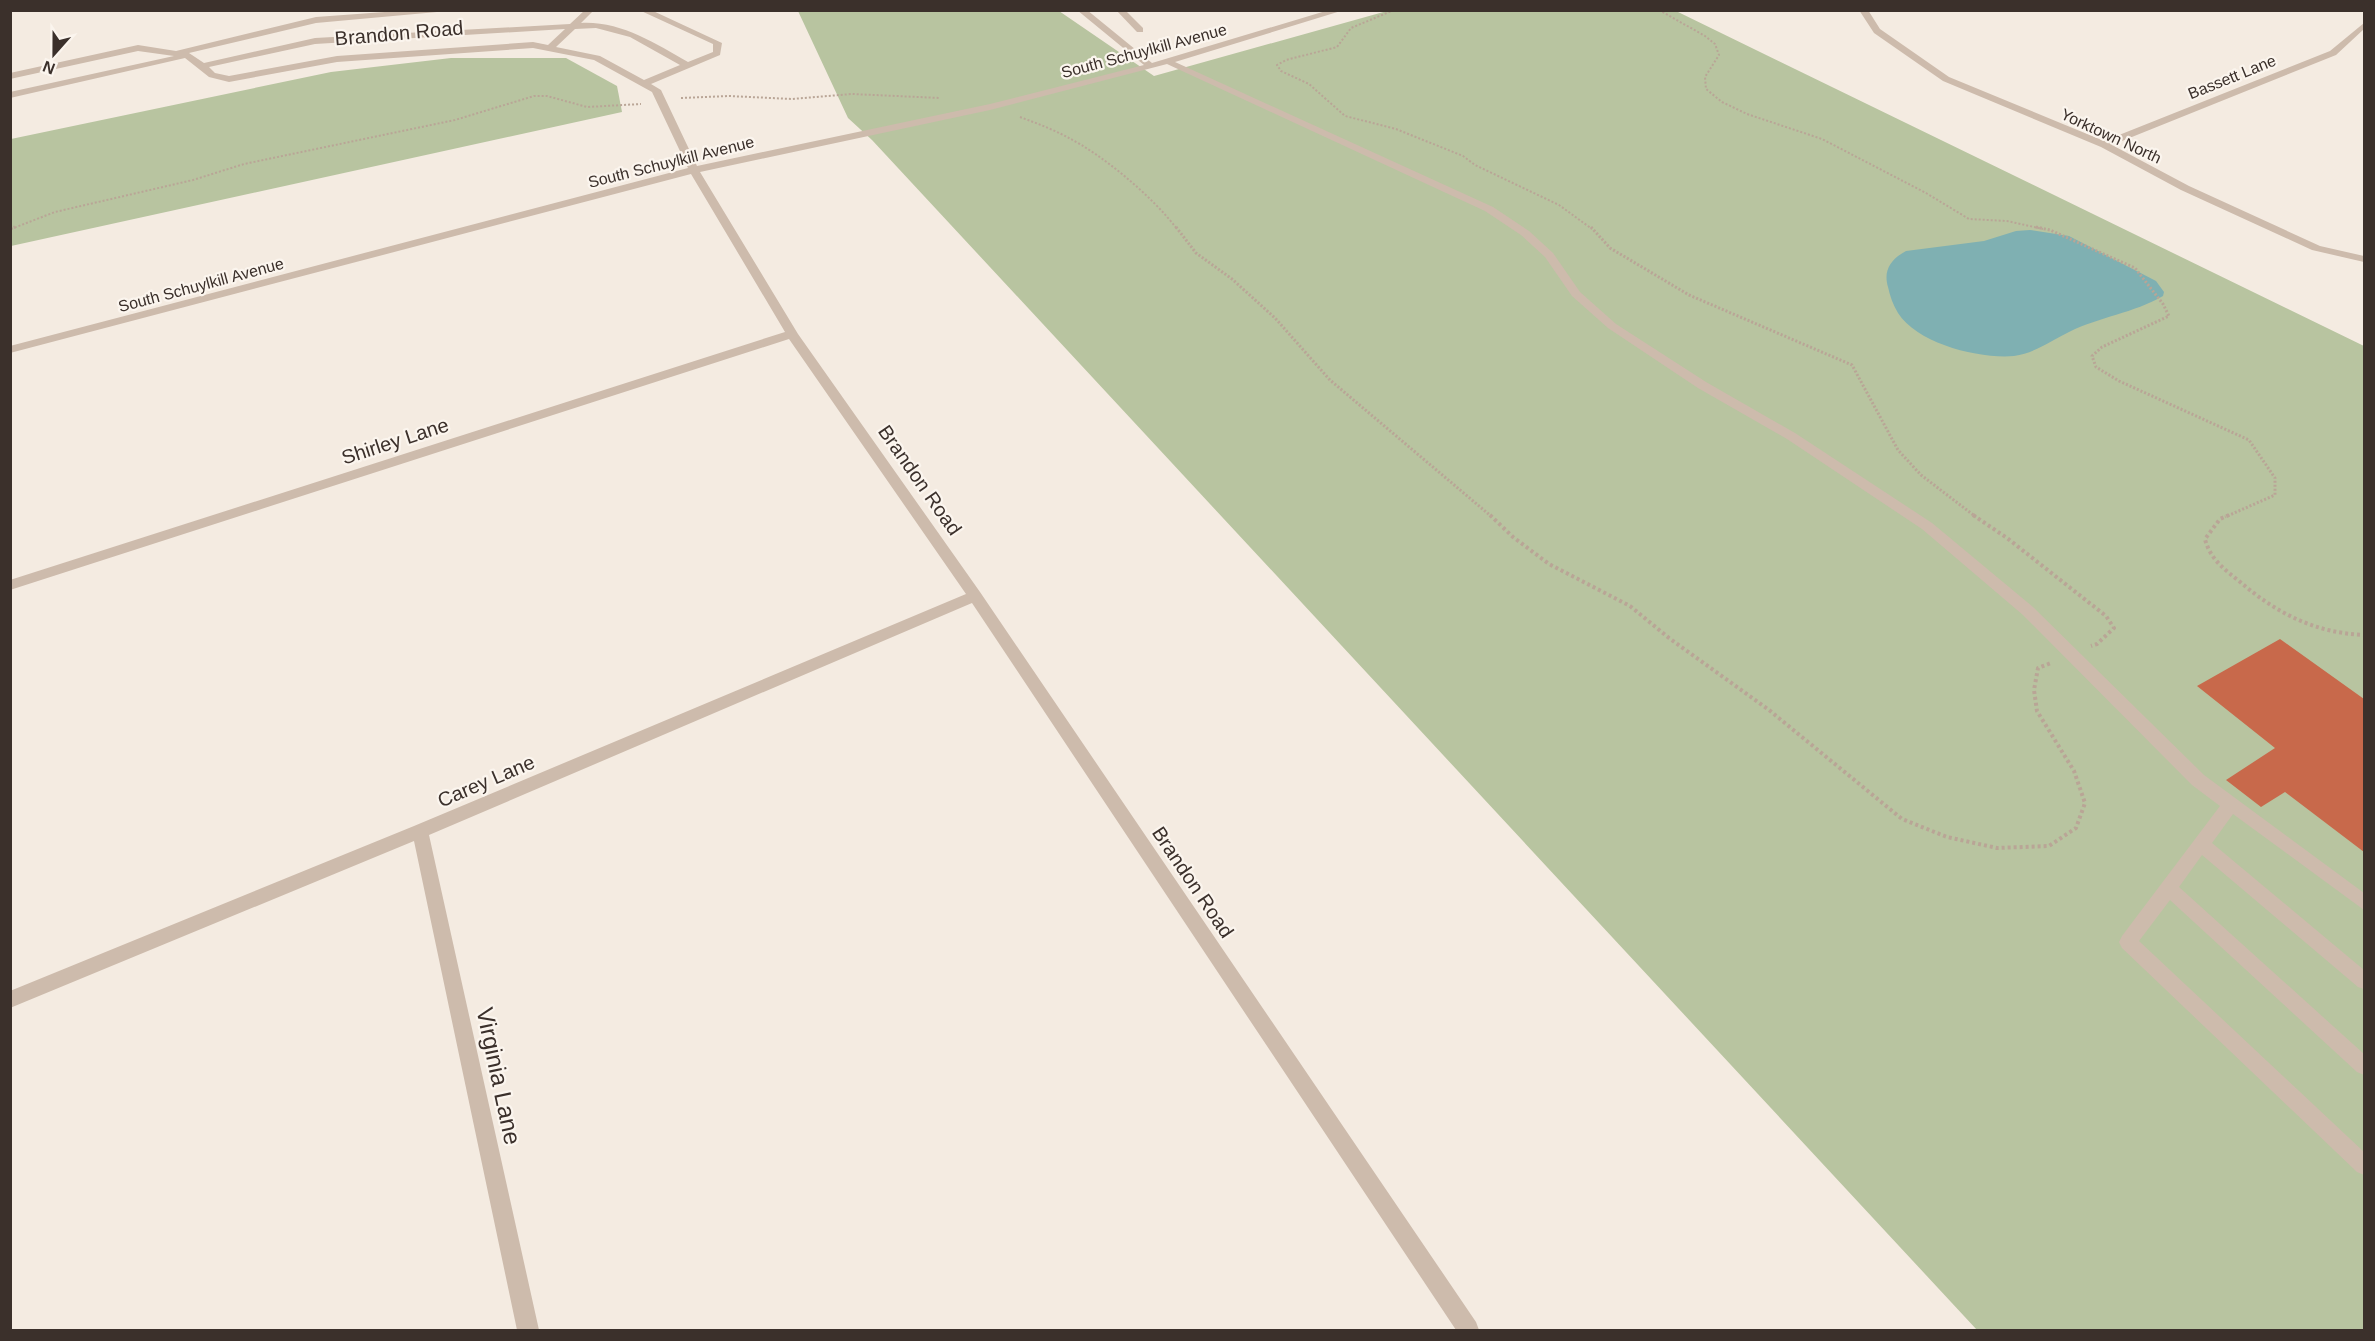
<svg xmlns="http://www.w3.org/2000/svg" width="2375" height="1341" font-family="Helvetica,sans-serif">
	<rect width="100%" height="100%" fill="#f4ebe1"/>
	<g fill="#b8c4a0">
		<path d="M798 11H1059L1154 76 1387 11H1676L2364 346V1330H1977L872 140 848 118Z"/>
		<path d="M451 58H566L617 86 622 112 11 246V139L331 72Z"/>
	</g>
	<path fill="#7fb0b2" d="M2030 230 2069 236 2156 281 2164 292 2163 296C2134 313 2099 317 2069 332 2050 341 2035 353 2014 356 1979 359 1918 344 1898 313 1893 305 1890 296 1888 287 1883 270 1891 259 1906 251L1984 241 2016 231Z"/>
	<path fill="#c8694b" d="M2280 639 2364 699V852L2285 792 2261 807 2226 780 2275 748 2197 686Z"/>
	<g fill="none" stroke-linecap="round" stroke-linejoin="round">
		<g stroke="#b9a596" stroke-width="2" stroke-dasharray="2 2" stroke-linecap="butt">
			<path d="M1394 10 1351 28 1337 47 1286 60 1277 65 1281 71 1309 84 1345 116 1396 129 1463 156 1475 165 1559 205 1592 229"/>
			<path d="M1659 10 1705 36 1715 44 1719 55 1705 77 1706 89 1722 102 1747 114 1822 139 1926 193 1969 219 2007 221 2043 229"/>
			<path d="M681 98 729 96 792 99 852 94 940 98"/>
			<path d="M1020 117C1036 123 1052 129 1067 137 1103 155 1153 197 1177 229"/>
			<path d="M11 229 55 212 193 180 244 164 455 120 534 96H547L587 107 641 104"/>
		</g>
		<g stroke="#b9a596" stroke-width="3" stroke-dasharray="2 2" stroke-linecap="butt">
			<path d="M1176 227 1196 253 1232 279 1275 318 1330 380 1492 517"/>
			<path d="M1591 227 1610 248 1689 295 1852 365 1898 450 1921 475 1976 517"/>
			<path d="M2036 227 2050 230 2135 268 2163 304 2169 316 2102 347 2092 356 2096 367 2119 381 2249 440 2275 478V495L2225 517"/>
			<path d="M10 229 15 227"/>
		</g>
		<g stroke="#b9a596" stroke-width="4" stroke-dasharray="3 3" stroke-linecap="butt">
			<path d="M1490 515 1513 537 1549 564 1630 606 1669 638 1769 710 1902 819 1947 837 1997 848 2049 846 2076 828 2085 803 2074 771 2037 711 2034 690 2038 668 2051 663"/>
			<path d="M1973 515 2007 538 2106 616 2114 628 2097 644 2091 646"/>
			<path d="M2229 515 2220 519 2205 539C2210 559 2224 569 2239 581 2276 613 2315 633 2364 635"/>
		</g>
		<g fill="#cdbbac" fill-rule="evenodd">
			<path d="M412 10H459L316 23 189 53 204 63 315 38 570 24 585 10H594L581 23C621 21 654 43 688 62L713 52V44L639 10H651L722 43 720 55 651 84 661 90 697 166 990 104 1144 65 1077 10H1087L1152 63 1329 10H1344L1175 62 1493 207 1529 231 1553 253 1580 292 1616 324 1706 382 1795 433 1932 523 2033 607 2204 775 2364 893V910L2233 814 2212 843 2364 970V989L2358 987 2202 855 2179 887 2364 1054V1075L2357 1072 2170 900 2139 941 2364 1152V1175L2357 1172 2122 948 2119 942 2122 936 2220 806 2192 785 2023 615 1922 529 1787 439 1698 388 1608 328 1572 296 1545 257 1521 235 1485 211 1167 64 990 110 700 172 798 334 980 592 1476 1322 1479 1330H1456L972 603 429 835 539 1330H517L414 841 10 1008V991L414 826 966 594 789 339 10 590V580L785 332 691 174 10 353V346L688 168 652 92 594 60 533 48 337 62 229 82 209 77 185 58 10 98V92L174 56 138 51 10 79V73L138 45 176 51 316 17ZM596 28 630 37 680 65 644 80 600 56 556 47 575 29ZM565 29 548 45 533 42 337 56 229 76 215 73 209 67 315 44Z"/>
			<path d="M1116 10H1125L1143 28V32H1137Z"/>
			<path d="M1859 10H1868L1880 29 1949 77 2104 141 2330 51 2364 23V29L2336 55 2112 145 2189 186 2320 246 2364 256V262L2312 250 2181 190 2101 147 1943 81 1874 33Z"/>
		</g>
	</g>
	<g text-anchor="middle" dominant-baseline="central" stroke-width="4.5" stroke-linejoin="round" paint-order="stroke">
		<g font-size="16" fill="#3b302b" stroke="#fbf5ee">
			<text transform="translate(1144 51) rotate(-15)">South Schuylkill Avenue</text>
			<text transform="translate(2232 77) rotate(-22)">Bassett Lane</text>
			<text transform="translate(2111 136) rotate(25)">Yorktown North</text>
			<text transform="translate(671 162) rotate(-14)">South Schuylkill Avenue</text>
			<text transform="translate(201 285) rotate(-15)">South Schuylkill Avenue</text>
		</g>
		<g font-size="20" fill="#3b302b" stroke="#fbf5ee">
			<text transform="translate(399 33) rotate(-5)">Brandon Road</text>
			<text transform="translate(395 441) rotate(-18)">Shirley Lane</text>
			<text transform="translate(920 480) rotate(55)">Brandon Road</text>
			<text transform="translate(486 781) rotate(-23)">Carey Lane</text>
			<text transform="translate(1193 882) rotate(56)">Brandon Road</text>
		</g>
		<g font-size="24" fill="#3b302b" stroke="#fbf5ee">
			<text transform="translate(499 1076) rotate(78)">Virginia Lane</text>
		</g>
	</g>
	<rect width="2375" height="1341" fill="none" stroke="#3b302b" stroke-width="24"/>
	<g transform="translate(54 54) rotate(201)" stroke="#fbf5ee" stroke-width="4.5" paint-order="stroke">
	<path d="M0-4.5L10 22L0 15L-10 22Z" fill="#3b302b"/>
	<text y="-9" font-size="16" font-weight="bold" text-anchor="middle" fill="#3b302b">N</text>
	</g>
</svg>
